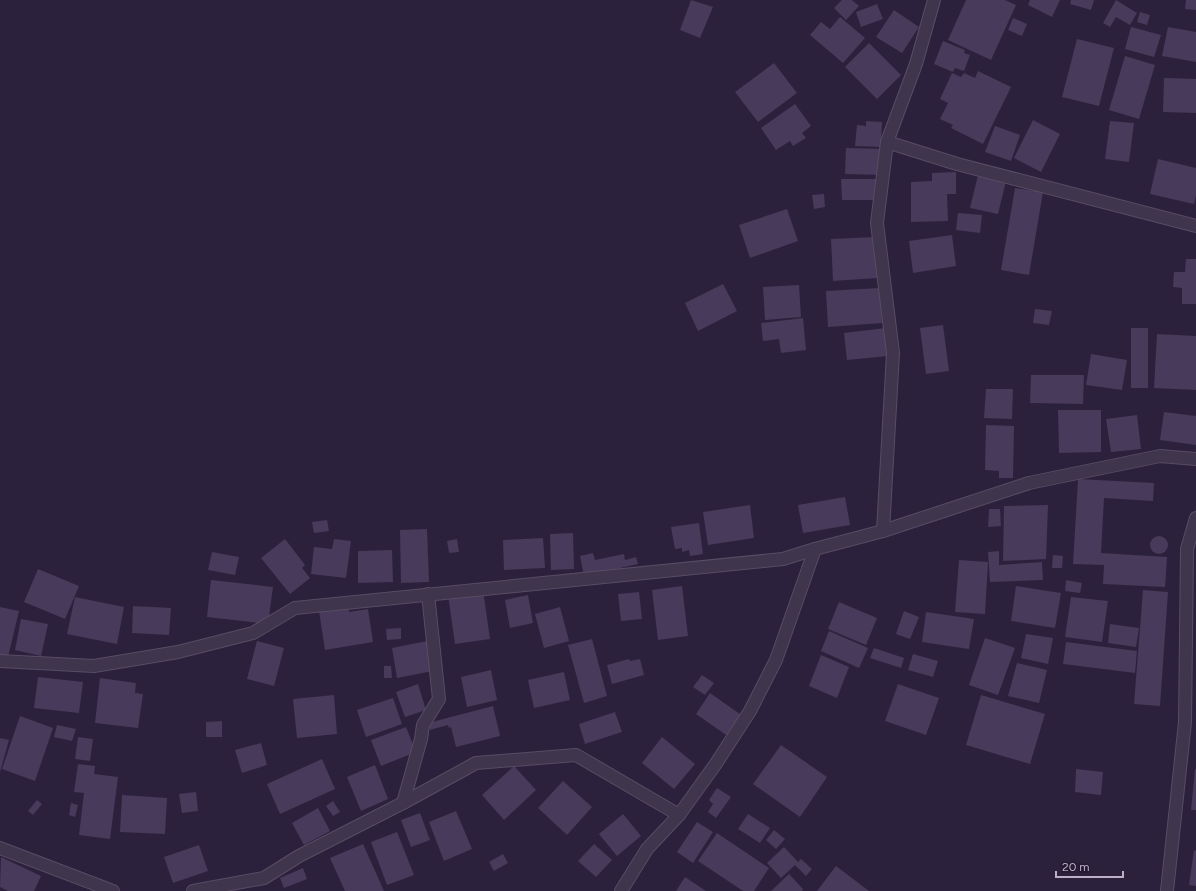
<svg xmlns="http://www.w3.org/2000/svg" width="1196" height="891" font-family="Figtree,sans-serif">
	<rect width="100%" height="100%" fill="#2c213c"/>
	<g fill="#473a5a">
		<path d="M691 0 713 7 700 38 680 30Z"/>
		<path d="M842 0H852L859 6 846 20 834 8Z"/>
		<path d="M966 0H1005L1016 5 991 60 948 40Z"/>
		<path d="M1030 0H1060L1052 17 1028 5Z"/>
		<path d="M1071 0H1094L1091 10 1070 4Z"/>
		<path d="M1116 0 1137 13 1130 25 1116 17 1110 27 1103 23Z"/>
		<path d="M1186 0H1196V10L1185 9Z"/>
		<path d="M877 4 883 19 861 27 856 12Z"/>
		<path d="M894 10 919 27 902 53 876 37Z"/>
		<path d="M1140 12 1150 15 1147 25 1137 22Z"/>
		<path d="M840 17 865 38 843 63 810 35 821 22 830 29Z"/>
		<path d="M1013 18 1027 24 1022 36 1008 30Z"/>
		<path d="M1131 27 1161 35 1154 57 1125 49Z"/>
		<path d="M1168 27 1196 32V62L1162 56Z"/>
		<path d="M1077 39 1114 48 1099 106 1062 97Z"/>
		<path d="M943 41 965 50 964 53 970 55 964 71 955 68 953 72 934 64Z"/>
		<path d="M869 43 901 75 877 99 845 67Z"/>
		<path d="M1125 56 1155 65 1139 119 1109 110Z"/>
		<path d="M774 63 797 93 758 122 735 92Z"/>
		<path d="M978 71 1011 87 983 144 951 128 953 125 940 119 948 103 940 99 952 73 961 77 964 73 975 78Z"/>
		<path d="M1164 78 1196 79V113L1163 112Z"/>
		<path d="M795 104 811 126 802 133 806 138 793 146 790 141 776 150 761 128Z"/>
		<path d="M1033 120 1060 134 1041 172 1014 158Z"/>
		<path d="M866 121 882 122 881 147 855 146 857 125 866 126Z"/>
		<path d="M1110 121 1134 123 1129 162 1105 159Z"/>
		<path d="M995 126 1020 135 1011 161 985 152Z"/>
		<path d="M846 148 884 149 883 175 845 174Z"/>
		<path d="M1158 159 1196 168V195L1194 204 1150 194Z"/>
		<path d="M979 171 1007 177 998 214 970 208Z"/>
		<path d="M956 172V194H947L948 221 911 222V182L932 181V173Z"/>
		<path d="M841 179H876V200H842Z"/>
		<path d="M1015 188 1043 192 1029 275 1001 270Z"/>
		<path d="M824 194 825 207 814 209 812 195Z"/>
		<path d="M787 209 798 241 750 258 739 225Z"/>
		<path d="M958 213 982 215 980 233 956 230Z"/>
		<path d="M952 235 956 266 913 273 909 241Z"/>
		<path d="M875 237 877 278 833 281 831 239Z"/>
		<path d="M1186 259H1196V304H1182V288L1173 287 1174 272H1185Z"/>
		<path d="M723 284 737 311 698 331 685 303Z"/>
		<path d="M799 285 801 317 765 320 763 287Z"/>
		<path d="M880 288 882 323 828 327 826 291Z"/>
		<path d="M1035 309 1052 311 1049 325 1033 323Z"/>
		<path d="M803 318 806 350 781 353 779 339 763 341 761 323Z"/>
		<path d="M943 325 949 371 926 374 920 328Z"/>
		<path d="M886 328 888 356 847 360 844 333Z"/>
		<rect x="1131" y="328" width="17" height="60"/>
		<path d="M1157 334 1196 336V390L1154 388Z"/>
		<path d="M1091 354 1127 360 1122 390 1086 385Z"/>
		<path d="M1031 375H1084L1083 404 1030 403Z"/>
		<path d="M986 389H1013L1012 419 984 418Z"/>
		<path d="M1058 410H1101V452L1059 453Z"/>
		<path d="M1164 412 1196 416V445L1160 440Z"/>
		<path d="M1137 415 1141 449 1111 452 1106 419Z"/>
		<path d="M986 425 1014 426 1013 478H999V471L985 470Z"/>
		<path d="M1078 479 1154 483 1153 501 1104 498 1101 553 1167 557 1165 587 1103 584 1104 565 1073 564Z"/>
		<path d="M845 497 850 525 803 533 798 505Z"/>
		<path d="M750 505 754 538 708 545 703 512Z"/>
		<path d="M1048 505 1046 559 1003 561 1004 506Z"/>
		<path d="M989 509H1000L1001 526 988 527Z"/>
		<path d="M327 520 329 531 314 533 312 522Z"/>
		<path d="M699 523 703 554 690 556 689 550 682 552V548L675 549 671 527Z"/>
		<path d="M427 529 429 582 401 583 400 530Z"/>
		<path d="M573 533 574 569 551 570 550 534Z"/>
		<circle cx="1159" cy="545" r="9"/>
		<path d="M543 538 545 568 504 570 503 540Z"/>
		<path d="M285 539 305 565 302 568 310 578 290 594 261 558Z"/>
		<path d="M334 539 351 541 346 578 311 574 314 547 332 549Z"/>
		<path d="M457 539 459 552 449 553 447 541Z"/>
		<path d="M392 550 393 582 358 583V551Z"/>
		<path d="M999 551V565L1042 562 1043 580 990 582 988 552Z"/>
		<path d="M212 552 239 557 235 575 208 570Z"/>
		<path d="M593 553 595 560 624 554 625 560 636 557 638 564 584 576 580 556Z"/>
		<path d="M1053 555 1063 556 1062 568H1052Z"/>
		<path d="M959 560 988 562 985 614 955 612Z"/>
		<path d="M38 569 79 586 65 619 24 602Z"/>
		<path d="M211 580 273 587 268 624 207 617Z"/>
		<path d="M1066 580 1082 583 1080 593 1065 591Z"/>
		<path d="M682 586 688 636 658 640 652 590Z"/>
		<path d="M1016 586 1061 593 1055 628 1011 621Z"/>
		<path d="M483 590 490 639 455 644 448 595Z"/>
		<path d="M1143 590 1168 592 1160 706 1134 704Z"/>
		<path d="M639 592 642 619 621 621 618 594Z"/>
		<path d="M528 595 533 623 510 628 505 600Z"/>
		<path d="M75 597 124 607 117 644 67 634Z"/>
		<path d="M1071 597 1108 601 1102 642 1065 637Z"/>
		<path d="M839 602 877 618 866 645 828 629Z"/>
		<path d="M133 606 171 608 169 635 132 633Z"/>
		<path d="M349 606V612L368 609 373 642 325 650 319 611Z"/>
		<path d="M0 607 19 611 8 657 0 655Z"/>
		<path d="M560 607 569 641 544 648 535 614Z"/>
		<path d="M904 611 919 617 910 639 896 634Z"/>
		<path d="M926 612 974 619 969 649 922 642Z"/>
		<path d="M21 619 48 624 41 656 15 650Z"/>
		<path d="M1110 624 1139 628 1136 647 1108 643Z"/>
		<path d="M401 628V639L387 640 386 629Z"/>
		<path d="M829 631 868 648 859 668 821 651Z"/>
		<path d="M1026 634 1053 638 1048 664 1021 658Z"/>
		<path d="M985 638 1015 648 998 695 969 685Z"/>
		<path d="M592 639 607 696 584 703 568 645Z"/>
		<path d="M257 641 284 648 274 686 247 679Z"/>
		<path d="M427 641 433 671 397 678 392 648Z"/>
		<path d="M1066 642 1137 651 1135 673 1063 664Z"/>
		<path d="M874 648 904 658 901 668 870 658Z"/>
		<path d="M913 654 938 661 933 677 908 670Z"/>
		<path d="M821 655 849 667 837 698 809 686Z"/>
		<path d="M629 659 630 661 640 659 644 675 612 684 607 665Z"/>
		<path d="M1017 663 1047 670 1039 703 1008 696Z"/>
		<path d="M384 666H391L392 678H384Z"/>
		<path d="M491 670 497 700 467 707 461 677Z"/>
		<path d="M564 672 570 700 534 708 528 680Z"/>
		<path d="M702 675 714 683 705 695 693 687Z"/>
		<path d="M38 677 83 682 79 713 34 708Z"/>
		<path d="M100 678 136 683 135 693 143 694 138 728 95 723Z"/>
		<path d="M418 684 426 710 405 717 396 692Z"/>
		<path d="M898 684 939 698 926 735 885 721Z"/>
		<path d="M710 693 744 717 729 737 696 714Z"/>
		<path d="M334 695 337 734 297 738 293 699Z"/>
		<path d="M981 695 1045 714 1030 764 966 745Z"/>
		<path d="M393 698 402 724 366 737 357 710Z"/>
		<path d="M493 706 500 736 456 747 451 727 449 728 448 725 430 730 428 723Z"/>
		<path d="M615 712 622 732 585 744 579 724Z"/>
		<path d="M20 716 53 728 35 781 2 769Z"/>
		<path d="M222 721V737H206V722Z"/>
		<path d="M57 725 76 729 72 741 54 737Z"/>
		<path d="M406 727 416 752 381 766 371 740Z"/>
		<path d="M78 737 93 739 90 761 75 759Z"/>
		<path d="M662 737 695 764 674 789 642 763Z"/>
		<path d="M0 738 9 740 0 772Z"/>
		<path d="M261 743 267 765 242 773 235 750Z"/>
		<path d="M781 745 827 777 800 817 753 784Z"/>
		<path d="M322 759 335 789 280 814 267 784Z"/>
		<path d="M78 764 95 766 94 774 118 777 110 839 79 835 84 793 74 792Z"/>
		<path d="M375 765 388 799 361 811 347 777Z"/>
		<path d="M514 766 536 790 504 820 482 795Z"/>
		<path d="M1076 769 1103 772 1101 795 1075 792Z"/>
		<path d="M1195 769H1196V810H1191Z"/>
		<path d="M563 781 592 807 567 835 538 808Z"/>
		<path d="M717 788 731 797 716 818 708 812 713 804 709 800Z"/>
		<path d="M196 792 198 811 182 813 179 794Z"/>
		<path d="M122 795 167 798 165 834 120 832Z"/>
		<path d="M37 800 42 804 33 815 28 811Z"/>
		<path d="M333 801 340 812 333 816 326 806Z"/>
		<path d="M71 803 78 805 75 817 69 815Z"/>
		<path d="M318 808 330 831 304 845 292 823Z"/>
		<path d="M456 811 472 849 444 861 429 822Z"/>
		<path d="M420 813 430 840 411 847 401 820Z"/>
		<path d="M623 814 641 836 617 856 599 834Z"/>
		<path d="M748 814 770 828 760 843 738 829Z"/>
		<path d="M697 822 713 832 693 863 677 852Z"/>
		<path d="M774 830 785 839 776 849 766 840Z"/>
		<path d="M397 832 414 875 387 885 371 842Z"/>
		<path d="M717 833 769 868 754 891H743L698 861Z"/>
		<path d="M363 844 384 891H345L330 858Z"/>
		<path d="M594 844 612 860 596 877 578 861Z"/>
		<path d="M199 845 208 871 173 883 164 857Z"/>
		<path d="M784 847 798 862 801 859 812 869 806 876 795 865 781 878 767 863Z"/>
		<path d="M1194 850 1196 851V886L1189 885Z"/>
		<path d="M503 854 508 863 494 871 489 862Z"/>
		<path d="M1 857 41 876 34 891H8L0 887Z"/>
		<path d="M836 866 869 891H817Z"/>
		<path d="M303 868 307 879 284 888 280 878Z"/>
		<path d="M789 874 803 889 802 891H771Z"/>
		<path d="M685 877 706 891H676Z"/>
	</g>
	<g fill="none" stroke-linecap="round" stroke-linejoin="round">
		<defs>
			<g id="minor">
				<path d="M887 142 957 164 1196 226"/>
				<path d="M883 531 893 353 877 223 887 142 916 64 934 0"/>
				<path d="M0 661 94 666 178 652 253 633 295 608 783 559 815 549 883 531 1029 483 1160 456 1196 459"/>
				<path d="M403 803 421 739 423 725 439 699 428 594"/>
				<path d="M0 848 113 891"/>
				<path d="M193 891 264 878 299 856 403 803 476 763 576 755 679 815"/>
				<path d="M621 891 647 849 679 815 715 765 750 711 776 660 815 549"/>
				<path d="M1167 891 1185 722 1187 549 1196 518"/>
			</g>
		</defs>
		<use href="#minor" stroke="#574d64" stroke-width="14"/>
		<use href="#minor" stroke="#3f354c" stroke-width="12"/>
	</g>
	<path d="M1056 871v6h67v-6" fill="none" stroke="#bbb0c8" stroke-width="2"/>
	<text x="1062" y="871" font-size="12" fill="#bbb0c8" stroke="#241a31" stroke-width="3" paint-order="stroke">20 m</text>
</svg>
